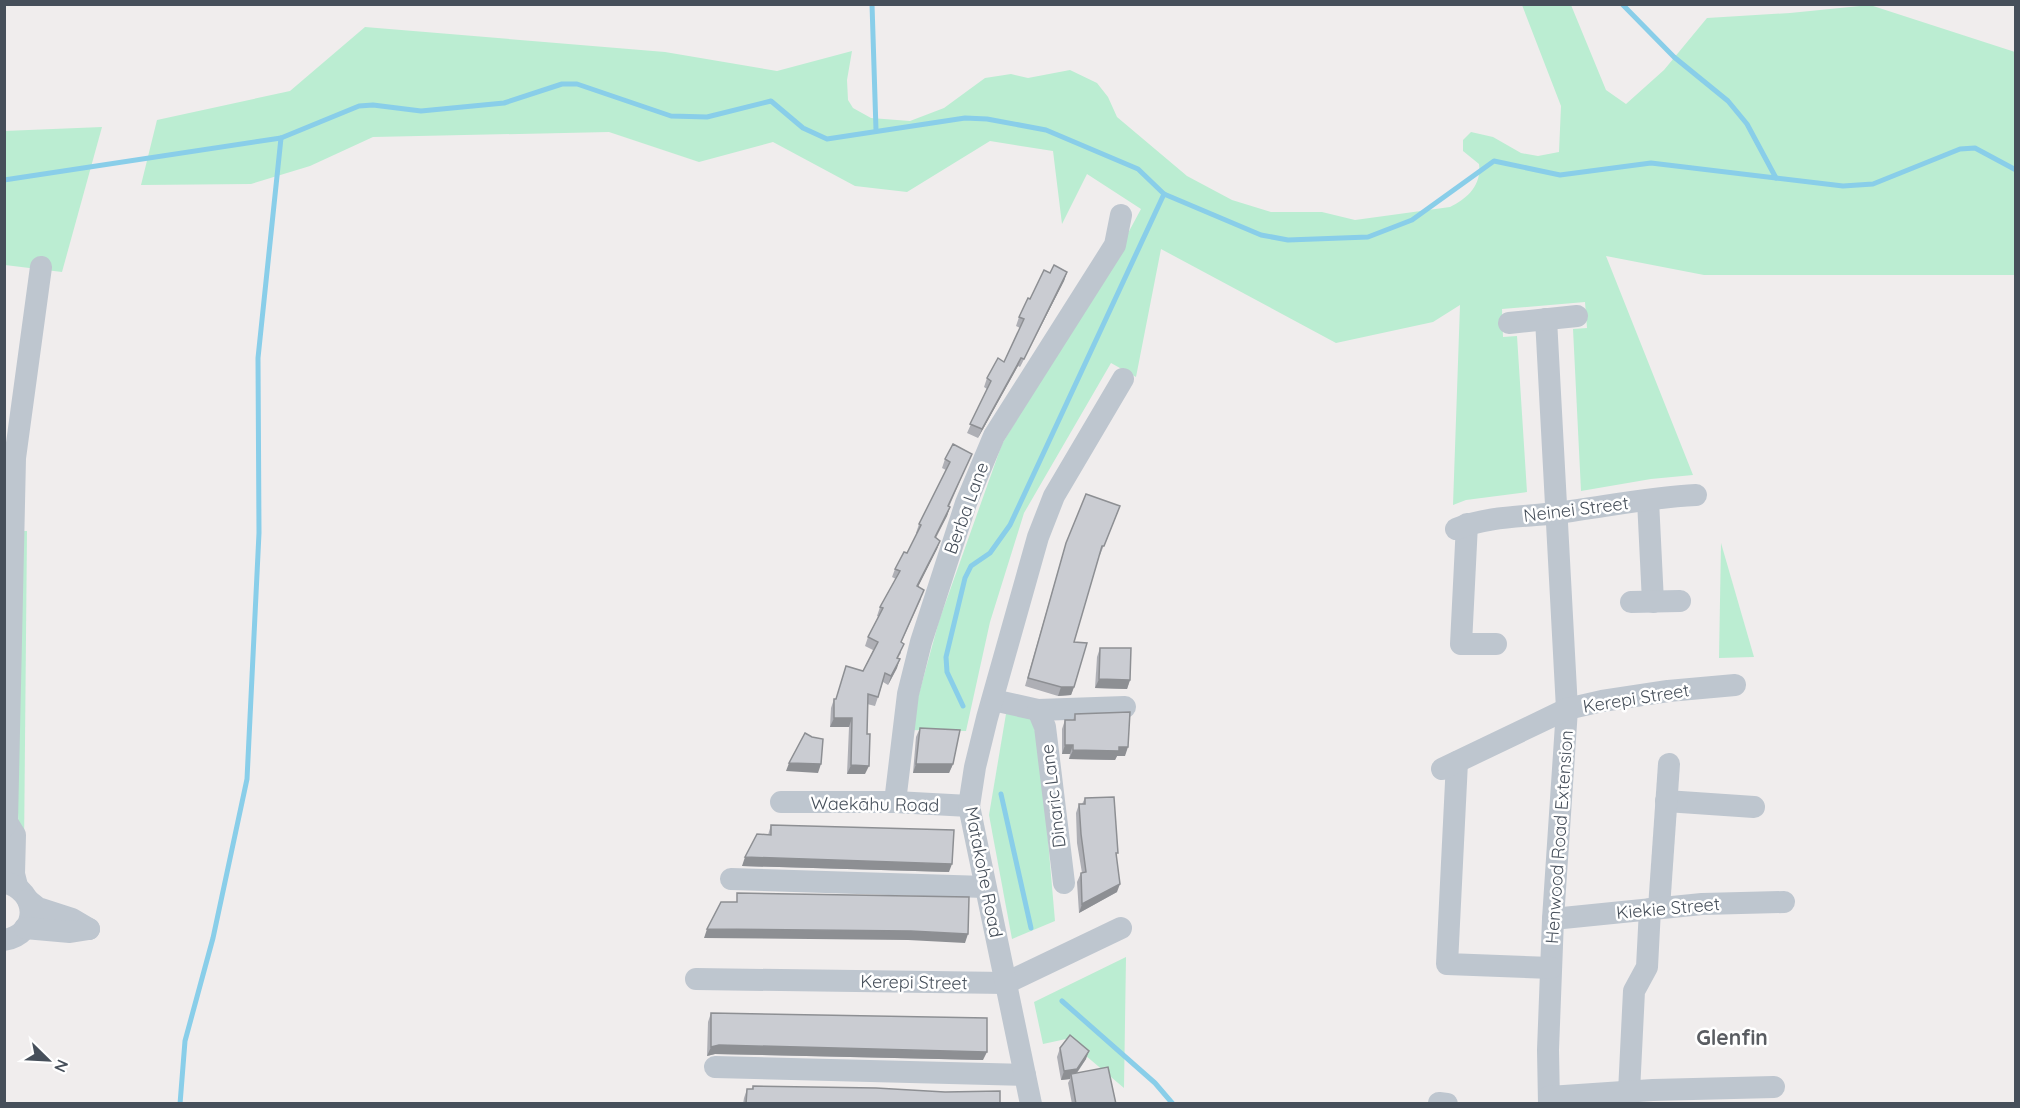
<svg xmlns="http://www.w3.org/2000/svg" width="2020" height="1108" font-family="Quicksand,sans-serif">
	<rect width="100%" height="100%" fill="#f0eded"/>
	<g fill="#bbedd2">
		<path d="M1522 5H1571L1606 90 1626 104 1664 70 1707 18 1790 13 1870 5 2015 52V275H1704L1606 256 1693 475 1651 479 1581 491 1573 329 1587 328 1585 302 1502 309 1503 337 1517 336 1527 492 1466 500 1453 505 1460 305 1433 322 1336 343 1161 249 1136 377 1111 363 1024 513 990 622 966 731 909 730 939 621 1002 444 1120 248 1141 209 1087 174 1062 224 1053 151 990 141 907 192 855 186 773 142 699 162 609 132 373 137 310 166 251 184 141 185 157 120 290 91 365 27 665 52 777 71 852 51 847 80 848 100 853 108 871 118 910 121 944 108 985 78 1011 74 1028 78 1070 70 1097 83 1108 97 1117 117 1187 176 1232 200 1271 212H1322L1355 220 1450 207C1467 199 1482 185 1479 164L1463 151V140L1471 132 1493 137 1521 153 1538 156 1559 152 1561 106Z"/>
		<path d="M102 127 62 272 5 265 4 131Z"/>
		<path d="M20 531H27L24 850H19L17 774Z"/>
		<path d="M1721 543 1754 657 1719 658Z"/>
		<path d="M1007 708 1031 718 1040 748 1055 921 1012 939 989 815Z"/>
		<path d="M1126 957 1124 1088 1066 1039 1043 1044 1034 1002Z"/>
	</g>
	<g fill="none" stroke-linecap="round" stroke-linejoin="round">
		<g stroke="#89cee9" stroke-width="5">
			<path d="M872 4 876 130"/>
			<path d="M1622 4 1674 57 1728 101 1747 124 1776 178"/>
			<path d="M4 180 281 138 359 106 373 105 421 111 504 103 562 84H577L671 116 707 117 771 101 803 128 827 139 965 118 987 119 1046 130 1138 169 1164 194 1261 235 1288 240 1368 237 1412 220 1494 161 1560 175 1651 163 1843 186 1873 184 1960 149 1975 148 2016 170"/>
			<path d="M963 706 947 672 946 657 965 578 971 566 990 553 1010 525 1164 194"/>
			<path d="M1001 794 1031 928"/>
			<path d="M1062 1001 1155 1083 1173 1104"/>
			<path d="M180 1104 185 1041 213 938 247 779 259 533 258 358 281 138"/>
		</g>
		<g stroke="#bec6cf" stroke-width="22">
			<path d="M1546 319 1567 709 1553 919 1548 1050 1549 1104"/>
			<path d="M1509 323 1577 316"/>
			<path d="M1648 500 1653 602"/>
			<path d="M1467 524 1461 644H1496"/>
			<path d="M1456 529C1488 516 1523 517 1557 513 1604 507 1650 497 1696 495"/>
			<path d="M1631 602 1680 601"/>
			<path d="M993 700 1038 710 1125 707"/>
			<path d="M1038 710 1045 727 1064 883"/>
			<path d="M1457 762 1447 964 1551 968"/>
			<path d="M1442 769 1567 709 1602 701 1668 691 1735 685"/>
			<path d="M1666 801 1754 807"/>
			<path d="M781 802H895L969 806"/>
			<path d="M895 802 908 694 921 642 966 503 994 436 1115 245 1121 215"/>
			<path d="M7 822 15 835 14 874 17 886"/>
			<path d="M4 827 7 822 15 458 41 267"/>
			<path d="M731 879 985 887"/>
			<path d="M4 882C39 891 40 934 4 940"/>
			<path d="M28 900 38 908 72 919 89 929"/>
			<path d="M1659 908 1669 764"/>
			<path d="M1553 919 1702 904 1784 902"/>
			<path d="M25 928 70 932 89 929"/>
			<path d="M696 979 1006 983 1121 928"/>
			<path d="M715 1067 1025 1075"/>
			<path d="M1629 1092 1634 991 1647 967 1650 909"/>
			<path d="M1549 1097 1653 1090 1774 1087"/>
			<path d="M1439 1103 1447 1104"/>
			<path d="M1031 1104 969 806 975 767 987 718 1038 537 1054 496 1123 379"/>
		</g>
	</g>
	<g fill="#aeafb5">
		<path d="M1067 272 1064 281 1020 367 1018 366 978 438 967 433 987 389 984 387 987 378 1004 362 1020 328 1016 326 1019 317 1030 299 1050 273Z"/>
		<path d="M945 459 968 462 949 507H950L947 516 936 538 940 541 937 549 918 586 921 599 901 643V653L898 658 897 668 888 685 883 682 875 706 867 704 865 774H847L849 727H830L831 708 834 699H836L846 666 863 671 873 650 865 646 868 637 879 617 877 616 880 607 896 579 892 577 895 569 907 553 917 534 916 533 919 524 946 470 942 468Z"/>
		<path d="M1120 506 1100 555H1099L1074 642V687L1071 695 1058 696 1025 686 1066 543Z"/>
		<path d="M1100 648 1130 680 1127 689 1095 688 1097 657Z"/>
		<path d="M1075 714 1125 756H1117L1115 760 1069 759 1070 754H1062V729L1065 720H1073Z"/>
		<path d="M920 728 953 764 949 773H913L916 737Z"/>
		<path d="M1085 798 1117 857V892L1079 913 1077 882 1081 873H1082L1077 843 1076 813 1079 804H1082Z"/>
		<path d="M771 825 949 872 742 866 768 835Z"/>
		<path d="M711 1013 983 1060 715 1054 707 1056 708 1022Z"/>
		<path d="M1060 1048 1086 1059 1077 1073 1116 1104H1072L1068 1083 1070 1079 1061 1080 1057 1057Z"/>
		<path d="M753 1086 1000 1104H743L744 1098 747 1089H752Z"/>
	</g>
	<g fill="#8d8f93">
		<path d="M1067 272 1064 281 1020 367 1024 359Z"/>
		<path d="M1021 358 1018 366 978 438 982 429Z"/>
		<path d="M950 507 947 516 931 546 935 537Z"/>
		<path d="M940 541 937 549 914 595 917 586Z"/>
		<path d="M900 659 897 668 888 685 891 676Z"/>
		<path d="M1099 679 1130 680 1127 689 1095 688Z"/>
		<path d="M1061 687H1074L1071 695 1058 696Z"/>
		<path d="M834 718H852L849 727H830Z"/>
		<path d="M1065 745H1073L1070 754H1062Z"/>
		<path d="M1119 747H1128L1125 756H1117L1115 760 1069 759 1073 750Z"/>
		<path d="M789 763 821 764 818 773 786 771Z"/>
		<path d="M916 764H953L949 773H913Z"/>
		<path d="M851 765 869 766 865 774H847Z"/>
		<path d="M745 857 952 864 949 872 742 866Z"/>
		<path d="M1120 884 1117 892 1079 913 1082 904Z"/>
		<path d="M707 929 911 931 968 934 965 943 908 940 704 938Z"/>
		<path d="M719 1045 987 1052 983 1060 715 1054 707 1056 711 1047Z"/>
		<path d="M1089 1051 1086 1059 1073 1078 1071 1074 1070 1079 1061 1080 1064 1071Z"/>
	</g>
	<g fill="#caccd2" stroke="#8d8f93" stroke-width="1.5">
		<path d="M1054 265 1067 272 1024 359 1021 358 982 429 970 424 991 381 987 378 998 358 1004 362 1024 319 1019 317 1028 298 1030 299 1044 270 1050 273Z"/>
		<path d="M953 444 972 454 948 506 950 507 935 537 940 541 917 586 924 590 901 642 904 644 897 658 900 659 891 676 885 673 878 697 868 694 867 734H870L869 766 851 765 852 718H834V699H836L846 666 863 671 878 642 868 637 883 608 880 607 900 571 895 569 904 552 907 553 921 525 919 524 950 462 945 459Z"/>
		<path d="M1086 494 1120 506 1104 546H1102L1074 642 1087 643 1074 687H1061L1028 678 1066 543Z"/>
		<path d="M1100 648H1131L1130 680 1099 679Z"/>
		<path d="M1130 712 1128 747H1119V751L1073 750V745H1065V720H1075V714Z"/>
		<path d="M920 728 960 730 953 764H916Z"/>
		<path d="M805 733 812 737 823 739 821 764 789 763Z"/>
		<path d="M1114 797 1118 853H1116L1120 884 1082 904 1081 873 1086 872 1081 834 1079 804H1085V798Z"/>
		<path d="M771 825 954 830 952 864 745 857 757 834 771 835Z"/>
		<path d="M737 893 969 897 968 934 911 931 707 929 721 902H737Z"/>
		<path d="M711 1013 987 1018V1052L719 1045 711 1047Z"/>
		<path d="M1070 1035 1089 1051 1077 1069 1064 1071 1060 1048Z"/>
		<path d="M1108 1067 1116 1104H1076L1071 1074Z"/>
		<path d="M753 1086 876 1088 945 1092 1000 1091V1104H746L747 1089H753Z"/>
	</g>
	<g text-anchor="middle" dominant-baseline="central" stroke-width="5" stroke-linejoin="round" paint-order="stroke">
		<g font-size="18" fill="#464f5a" stroke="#fff">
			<text transform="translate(966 508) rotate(-70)">Berba Lane</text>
			<text transform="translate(1576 509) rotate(-7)">Neinei Street</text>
			<text transform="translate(1636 698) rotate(-9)">Kerepi Street</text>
			<text transform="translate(1053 796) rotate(-97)">Dinaric Lane</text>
			<text transform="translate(875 804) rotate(1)">Waekāhu Road</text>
			<text transform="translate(1559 837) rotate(-86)">Henwood Road Extension</text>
			<text transform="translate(984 872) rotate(79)">Matakohe Road</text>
			<text transform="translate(1668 908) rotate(-5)">Kiekie Street</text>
			<text transform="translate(914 982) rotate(1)">Kerepi Street</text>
		</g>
		<g font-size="21" font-weight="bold" fill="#5a5d62" stroke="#fff">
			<text x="1732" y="1037">Glenfin</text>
		</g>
	</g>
	<rect width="2020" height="1108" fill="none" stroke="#464f5a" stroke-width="12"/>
	<g transform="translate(48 1060) rotate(114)" stroke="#ffffff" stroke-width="4.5" paint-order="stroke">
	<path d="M0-4.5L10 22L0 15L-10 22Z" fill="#464f5a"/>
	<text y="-9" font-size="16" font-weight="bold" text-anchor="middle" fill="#464f5a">N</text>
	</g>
</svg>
